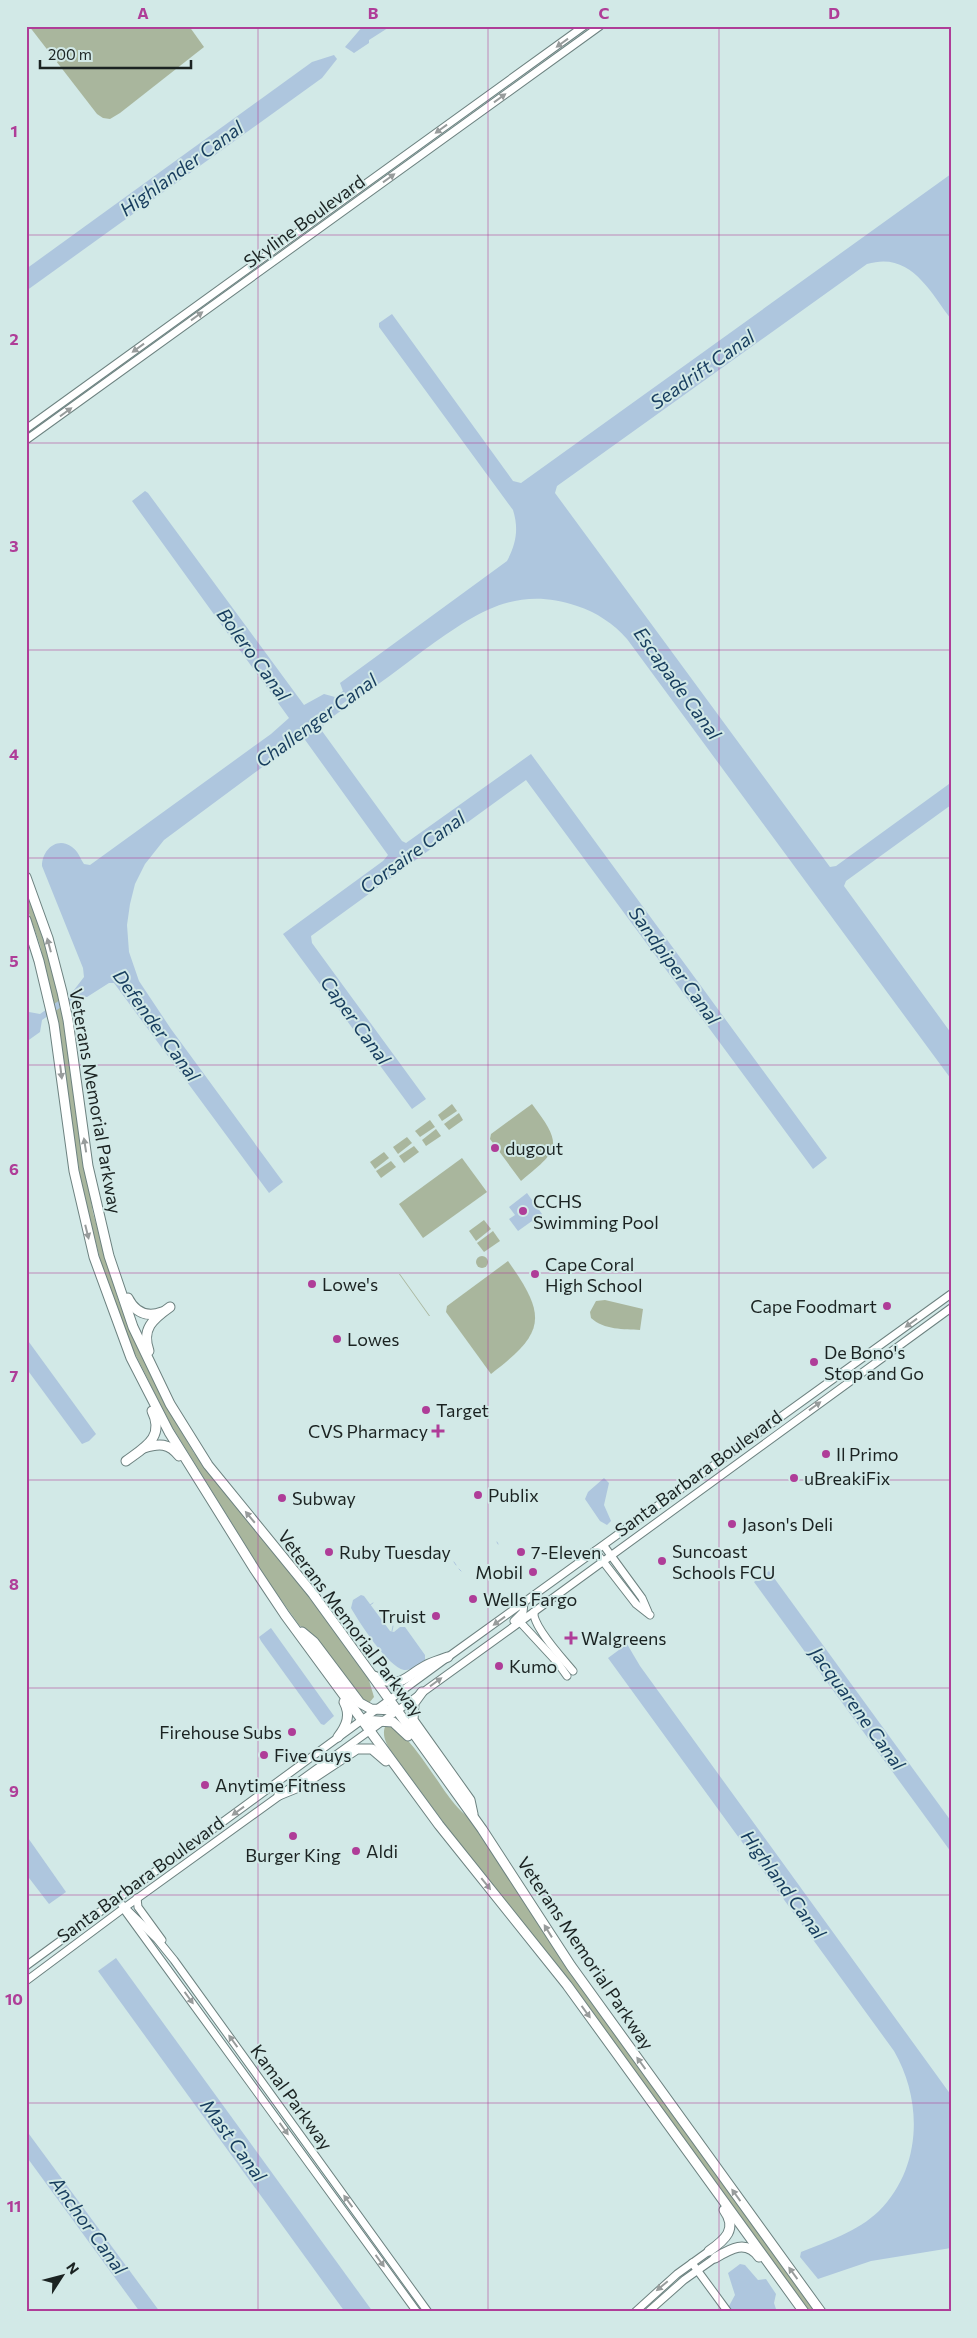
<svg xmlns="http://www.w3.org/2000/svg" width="977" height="2338" font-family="Commissioner,sans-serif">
	<rect width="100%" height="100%" fill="#d2e9e7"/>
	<g fill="#a9b69d">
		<path d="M29 26H189L204 47 120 113 110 119 103 118 97 114Z"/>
		<path d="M26 888 45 945 61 1008 93 1213 119 1302 139 1351 168 1409 194 1453 302 1587 368 1677 374 1697 369 1703 359 1698 317 1640 299 1625 267 1580 171 1425 130 1344 103 1270 82 1190 56 1013 40 945 26 905Z"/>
		<path d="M452 1104 457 1111 442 1121 438 1115Z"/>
		<path d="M532 1104C564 1146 559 1150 521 1181L490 1139 491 1134Z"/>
		<path d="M459 1113 463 1120 449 1130 444 1124Z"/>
		<path d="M430 1120 435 1127 420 1137 415 1131Z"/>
		<path d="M436 1129 441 1136 426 1146 422 1140Z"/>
		<path d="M407 1137 412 1143 398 1154 393 1147Z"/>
		<path d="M414 1146 419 1152 404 1163 399 1156Z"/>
		<path d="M384 1152 389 1158 375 1169 370 1162Z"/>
		<path d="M462 1158 487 1192 423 1238 399 1204Z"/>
		<path d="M391 1161 396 1167 381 1178 376 1171Z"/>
		<path d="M484 1220 491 1229 476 1241 469 1231Z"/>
		<path d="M493 1231 500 1241 484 1252 477 1243Z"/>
		<circle cx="482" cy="1262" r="6"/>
		<path d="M508 1261C547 1316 546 1332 491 1374L446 1312 447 1306Z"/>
		<path d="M399 1274H400L430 1316H429Z"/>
		<path d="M605 1300 643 1309 640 1330C624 1329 604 1330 591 1318L590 1312 596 1301Z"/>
		<path d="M386 1725C404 1724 440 1787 453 1802 458 1809 466 1815 472 1821L817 2312H810L572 1984 452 1834 391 1751C386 1744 381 1733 386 1725Z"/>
	</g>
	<g fill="#aec6de">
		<path d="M363 26H391L369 40V43L354 53 345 47Z"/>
		<path d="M334 55 337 59 322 78 26 291V269L312 62Z"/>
		<path d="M951 174V319C929 290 910 251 867 264L557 486 555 493 830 867 836 866 949 784 951 787V805L846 881 844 886 951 1033V1079L627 639C614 624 596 612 577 606 514 584 473 615 424 650 401 668 377 685 353 702L347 697 339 702V706L342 710 324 723 322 731 402 841 406 843 531 754 827 1158 813 1169 526 780 311 936 312 943 426 1099 412 1109 283 934 383 861 388 855 303 737 164 840 145 864 135 884 130 904 127 925 129 952 139 981 171 1029 283 1182 269 1193 114 983H109L87 997H76L42 1020 40 1032 26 1042V1014L29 1012 40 1014 74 990 84 977 83 968 42 866C42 850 57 836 72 847 78 851 80 858 84 864L90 865 271 734 289 718 132 501 145 491 148 493 304 705 324 694 335 697 343 691 340 683 507 561C516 544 519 529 513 510L379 327V323L392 314 513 481 521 483Z"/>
		<path d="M527 1193 542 1214 537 1218 539 1221 534 1224 532 1221 518 1231 509 1219 515 1215 509 1207Z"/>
		<path d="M26 1338 96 1434 89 1441 82 1444 26 1368Z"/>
		<path d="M604 1478 609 1483 604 1505 611 1521 607 1525 600 1521 585 1499 588 1492Z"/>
		<path d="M769 1571 951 1821V1852L754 1582Z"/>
		<path d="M361 1595 364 1596 390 1631 394 1632 400 1627H405L425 1655V1660C419 1664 411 1671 404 1670 388 1667 359 1622 351 1608L353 1600Z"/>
		<path d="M271 1628 334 1716 324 1725 321 1724 261 1641 259 1637Z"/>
		<path d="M627 1644 640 1666 951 2095V2248L871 2261 818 2279 800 2257 801 2252C828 2241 857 2232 879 2211 922 2168 923 2101 894 2051L608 1658Z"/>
		<path d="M26 1835 66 1892 49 1904 26 1874Z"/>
		<path d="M116 1958 373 2312H345L98 1971Z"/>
		<path d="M26 2130 160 2312H140L26 2156Z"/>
		<path d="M740 2264 745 2265 758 2280 766 2279 776 2294 774 2303 777 2312H722L729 2306 735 2295 728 2273Z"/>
	</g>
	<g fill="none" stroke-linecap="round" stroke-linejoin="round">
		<g stroke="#aec6de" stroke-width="1">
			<path d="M497 1542 498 1544"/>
			<path d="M454 1562 456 1565"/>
			<path d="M459 1569 461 1571"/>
			<path d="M370 1605 373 1603"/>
			<path d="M392 1631 393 1626"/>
		</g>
		<path stroke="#aec6de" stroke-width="5" d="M334 707 353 693"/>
		<defs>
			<g id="secondary">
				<path d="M26 429 584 26"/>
				<path d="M26 440 600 26"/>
				<path d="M604 1546 642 1598 648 1612"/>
				<path d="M595 1551 636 1604 650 1615"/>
				<path d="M534 1612C532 1626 564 1660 573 1671"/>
				<path d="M514 1621 523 1612 524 1603"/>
				<path d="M520 1622 557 1662 567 1676"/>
				<path d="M137 1898 138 1907 162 1940"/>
				<path d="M116 1899 157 1939 174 1960 428 2312"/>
				<path d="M126 1912 417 2312"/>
				<path d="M26 1966 448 1657 951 1294"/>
				<path d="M26 1981 124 1908 520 1622 951 1308"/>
				<path d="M692 2263 728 2312"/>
				<path d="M635 2312 677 2274 709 2251"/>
				<path d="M648 2312 684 2280 715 2258"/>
			</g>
			<g id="highway">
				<path d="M26 877 48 938 62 992 68 1020 88 1166 109 1256 133 1327 170 1404 208 1465 313 1594 371 1674 482 1829 571 1966 821 2312"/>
				<path d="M26 920 39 961 54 1024 74 1171 94 1257 131 1358 169 1432 255 1570 285 1615 439 1825 567 1985 804 2312"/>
				<path d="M128 1298C135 1312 146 1318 162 1312"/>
				<path d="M149 1351C141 1329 153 1319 170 1307"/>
				<path d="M144 1448C159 1443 169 1443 179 1456"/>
				<path d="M126 1461C145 1447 165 1437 152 1411"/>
				<path d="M302 1632 314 1642 360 1703 371 1709 396 1710"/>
				<path d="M374 1676C401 1690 403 1678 425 1666 432 1662 440 1660 448 1657"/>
				<path d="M422 1692 414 1703 413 1720 470 1800 473 1814"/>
				<path d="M362 1720 393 1722 408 1736"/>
				<path d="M338 1737C347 1725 351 1715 344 1702"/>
				<path d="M279 1795 301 1786 357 1749H372L386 1761"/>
				<path d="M709 2251C725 2240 738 2229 724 2210"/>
				<path d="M715 2258C730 2249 746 2239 759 2257"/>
			</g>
		</defs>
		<use href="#secondary" stroke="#6d8280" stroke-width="9"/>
		<use href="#highway" stroke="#6d8280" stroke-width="11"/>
		<use href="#secondary" stroke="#fff" stroke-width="7"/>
		<use href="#highway" stroke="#fff" stroke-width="9"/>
	</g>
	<defs><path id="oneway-solid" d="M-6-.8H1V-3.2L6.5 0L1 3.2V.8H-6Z" transform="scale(1.25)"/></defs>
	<g fill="#989c9c">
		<use href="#oneway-solid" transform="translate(562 43) rotate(144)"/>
		<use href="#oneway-solid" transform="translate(500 98) rotate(-36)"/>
		<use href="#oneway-solid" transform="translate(441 129) rotate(144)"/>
		<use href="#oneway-solid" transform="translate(389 178) rotate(-36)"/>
		<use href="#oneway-solid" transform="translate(197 316) rotate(-36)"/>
		<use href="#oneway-solid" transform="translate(138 348) rotate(144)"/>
		<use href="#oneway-solid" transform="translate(66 412) rotate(-36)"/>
		<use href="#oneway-solid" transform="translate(49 945) rotate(-105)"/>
		<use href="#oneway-solid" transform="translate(61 1072) rotate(83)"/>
		<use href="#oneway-solid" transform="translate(85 1145) rotate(-99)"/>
		<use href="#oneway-solid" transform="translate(87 1232) rotate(76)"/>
		<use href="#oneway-solid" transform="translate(911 1323) rotate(144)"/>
		<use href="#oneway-solid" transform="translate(815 1406) rotate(-36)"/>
		<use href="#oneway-solid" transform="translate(250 1517) rotate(-130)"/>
		<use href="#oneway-solid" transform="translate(499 1621) rotate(144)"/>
		<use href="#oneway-solid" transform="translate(436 1682) rotate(-36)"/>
		<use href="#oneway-solid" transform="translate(238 1811) rotate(144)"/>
		<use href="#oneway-solid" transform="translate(486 1884) rotate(51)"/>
		<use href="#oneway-solid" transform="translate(548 1931) rotate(-122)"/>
		<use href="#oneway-solid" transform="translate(189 1998) rotate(54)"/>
		<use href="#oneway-solid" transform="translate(586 2012) rotate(54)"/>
		<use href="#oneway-solid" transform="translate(233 2041) rotate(-126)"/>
		<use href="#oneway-solid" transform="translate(641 2063) rotate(-126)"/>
		<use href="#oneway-solid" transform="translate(284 2129) rotate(54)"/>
		<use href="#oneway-solid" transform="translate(736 2195) rotate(-126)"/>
		<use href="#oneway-solid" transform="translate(348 2201) rotate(-126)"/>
		<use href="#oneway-solid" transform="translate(380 2261) rotate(54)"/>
		<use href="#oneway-solid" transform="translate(793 2273) rotate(-126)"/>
		<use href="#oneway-solid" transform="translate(662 2286) rotate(140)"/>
	</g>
	<path fill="none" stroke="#af3d98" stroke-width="1" stroke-opacity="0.55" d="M258 26V2312M488 26V2312M719 26V2312M26 235H951M26 443H951M26 650H951M26 858H951M26 1065H951M26 1273H951M26 1480H951M26 1688H951M26 1895H951M26 2103H951"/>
	<g fill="#af3d98" stroke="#d2e9e7" stroke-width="2">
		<circle cx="495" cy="1148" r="5"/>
		<circle cx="523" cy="1211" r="5"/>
		<circle cx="535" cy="1274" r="5"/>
		<circle cx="312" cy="1284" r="5"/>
		<circle cx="887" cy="1306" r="5"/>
		<circle cx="337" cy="1339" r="5"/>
		<circle cx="814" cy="1362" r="5"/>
		<circle cx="426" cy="1410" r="5"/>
		<path d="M435.5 1423.5h5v5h5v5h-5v5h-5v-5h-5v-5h5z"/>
		<circle cx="826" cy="1454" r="5"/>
		<circle cx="794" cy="1478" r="5"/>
		<circle cx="478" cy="1495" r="5"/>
		<circle cx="282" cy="1498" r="5"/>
		<circle cx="732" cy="1524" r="5"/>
		<circle cx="329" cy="1552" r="5"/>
		<circle cx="521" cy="1552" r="5"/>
		<circle cx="662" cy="1561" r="5"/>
		<circle cx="533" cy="1572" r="5"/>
		<circle cx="473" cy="1599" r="5"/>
		<circle cx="436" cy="1616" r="5"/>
		<path d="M568.5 1630.5h5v5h5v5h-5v5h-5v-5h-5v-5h5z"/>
		<circle cx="499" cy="1666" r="5"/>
		<circle cx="292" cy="1732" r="5"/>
		<circle cx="264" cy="1755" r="5"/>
		<circle cx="205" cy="1785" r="5"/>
		<circle cx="293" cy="1836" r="5"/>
		<circle cx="356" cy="1851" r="5"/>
	</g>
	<g text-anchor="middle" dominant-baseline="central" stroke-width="4" stroke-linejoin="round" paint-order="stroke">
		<g font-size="18" fill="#1b2322" stroke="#d2e9e7">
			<text transform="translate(304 221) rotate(-36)">Skyline Boulevard</text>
			<text transform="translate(96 1101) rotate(80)">Veterans Memorial Parkway</text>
			<text transform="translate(698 1473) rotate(-36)">Santa Barbara Boulevard</text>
			<text transform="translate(351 1623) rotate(53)">Veterans Memorial Parkway</text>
			<text transform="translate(140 1879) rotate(-36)">Santa Barbara Boulevard</text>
			<text transform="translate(586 1953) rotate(56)">Veterans Memorial Parkway</text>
			<text transform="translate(292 2097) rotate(54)">Kamal Parkway</text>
		</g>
		<g font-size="18" fill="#1b2322" stroke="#d2e9e7" text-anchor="start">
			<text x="505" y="1148">dugout</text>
			<text x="533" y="1201">CCHS<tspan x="533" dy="21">Swimming Pool</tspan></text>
			<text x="545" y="1264">Cape Coral<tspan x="545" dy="21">High School</tspan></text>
			<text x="322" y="1284">Lowe's</text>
			<text x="877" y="1306" text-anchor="end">Cape Foodmart</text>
			<text x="347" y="1339">Lowes</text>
			<text x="824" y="1352">De Bono's<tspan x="824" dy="21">Stop and Go</tspan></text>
			<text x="436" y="1410">Target</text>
			<text x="428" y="1431" text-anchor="end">CVS Pharmacy</text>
			<text x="836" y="1454">Il Primo</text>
			<text x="804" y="1478">uBreakiFix</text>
			<text x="488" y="1495">Publix</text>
			<text x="292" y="1498">Subway</text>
			<text x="742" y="1524">Jason's Deli</text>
			<text x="672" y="1551">Suncoast<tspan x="672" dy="21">Schools FCU</tspan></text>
			<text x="339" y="1552">Ruby Tuesday</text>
			<text x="531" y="1552">7-Eleven</text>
			<text x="523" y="1572" text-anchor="end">Mobil</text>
			<text x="483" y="1599">Wells Fargo</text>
			<text x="426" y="1616" text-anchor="end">Truist</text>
			<text x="581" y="1638">Walgreens</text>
			<text x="509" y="1666">Kumo</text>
			<text x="282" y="1732" text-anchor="end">Firehouse Subs</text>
			<text x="274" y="1755">Five Guys</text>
			<text x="215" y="1785">Anytime Fitness</text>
			<text x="366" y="1851">Aldi</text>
			<text x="293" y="1855" text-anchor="middle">Burger King</text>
		</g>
		<g font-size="19" font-style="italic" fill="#173d5e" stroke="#d2e9e7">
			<text transform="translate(181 168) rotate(-36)">Highlander Canal</text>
			<text transform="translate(702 369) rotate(-35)">Seadrift Canal</text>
			<text transform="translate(254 654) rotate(54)">Bolero Canal</text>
			<text transform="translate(678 683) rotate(54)">Escapade Canal</text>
			<text transform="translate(316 720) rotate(-36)">Challenger Canal</text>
			<text transform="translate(412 852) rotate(-36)">Corsaire Canal</text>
			<text transform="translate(675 965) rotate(54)">Sandpiper Canal</text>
			<text transform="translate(356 1020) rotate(54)">Caper Canal</text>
			<text transform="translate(157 1025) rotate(54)">Defender Canal</text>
			<text transform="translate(858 1708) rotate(54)">Jacquarene Canal</text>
			<text transform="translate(784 1884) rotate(54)">Highland Canal</text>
			<text transform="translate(234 2140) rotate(54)">Mast Canal</text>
			<text transform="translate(89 2225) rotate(54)">Anchor Canal</text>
		</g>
	</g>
	<rect width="977" height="2338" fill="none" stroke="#d2e9e7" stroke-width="55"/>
	<g transform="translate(62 2276) rotate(54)" stroke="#d2e9e7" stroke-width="4" paint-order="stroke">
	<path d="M0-4L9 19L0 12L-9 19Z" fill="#1b2322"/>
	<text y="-8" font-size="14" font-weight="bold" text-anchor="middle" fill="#1b2322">N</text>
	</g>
	<path d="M40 60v8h151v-8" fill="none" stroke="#1b2322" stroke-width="2.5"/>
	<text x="48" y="60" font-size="15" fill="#1b2322" stroke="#d2e9e7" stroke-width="4" paint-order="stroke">200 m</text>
	<rect x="28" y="28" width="922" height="2282" fill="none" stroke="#af3d98" stroke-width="2"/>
	<g font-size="16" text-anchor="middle" font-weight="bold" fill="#af3d98">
		<text x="143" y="19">A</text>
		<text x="373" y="19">B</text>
		<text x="604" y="19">C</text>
		<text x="834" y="19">D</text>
		<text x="14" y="137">1</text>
		<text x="14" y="345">2</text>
		<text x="14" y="552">3</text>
		<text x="14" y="760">4</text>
		<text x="14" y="967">5</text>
		<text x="14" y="1175">6</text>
		<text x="14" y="1382">7</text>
		<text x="14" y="1590">8</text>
		<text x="14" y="1797">9</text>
		<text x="14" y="2005">10</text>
		<text x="14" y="2212">11</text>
	</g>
</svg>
